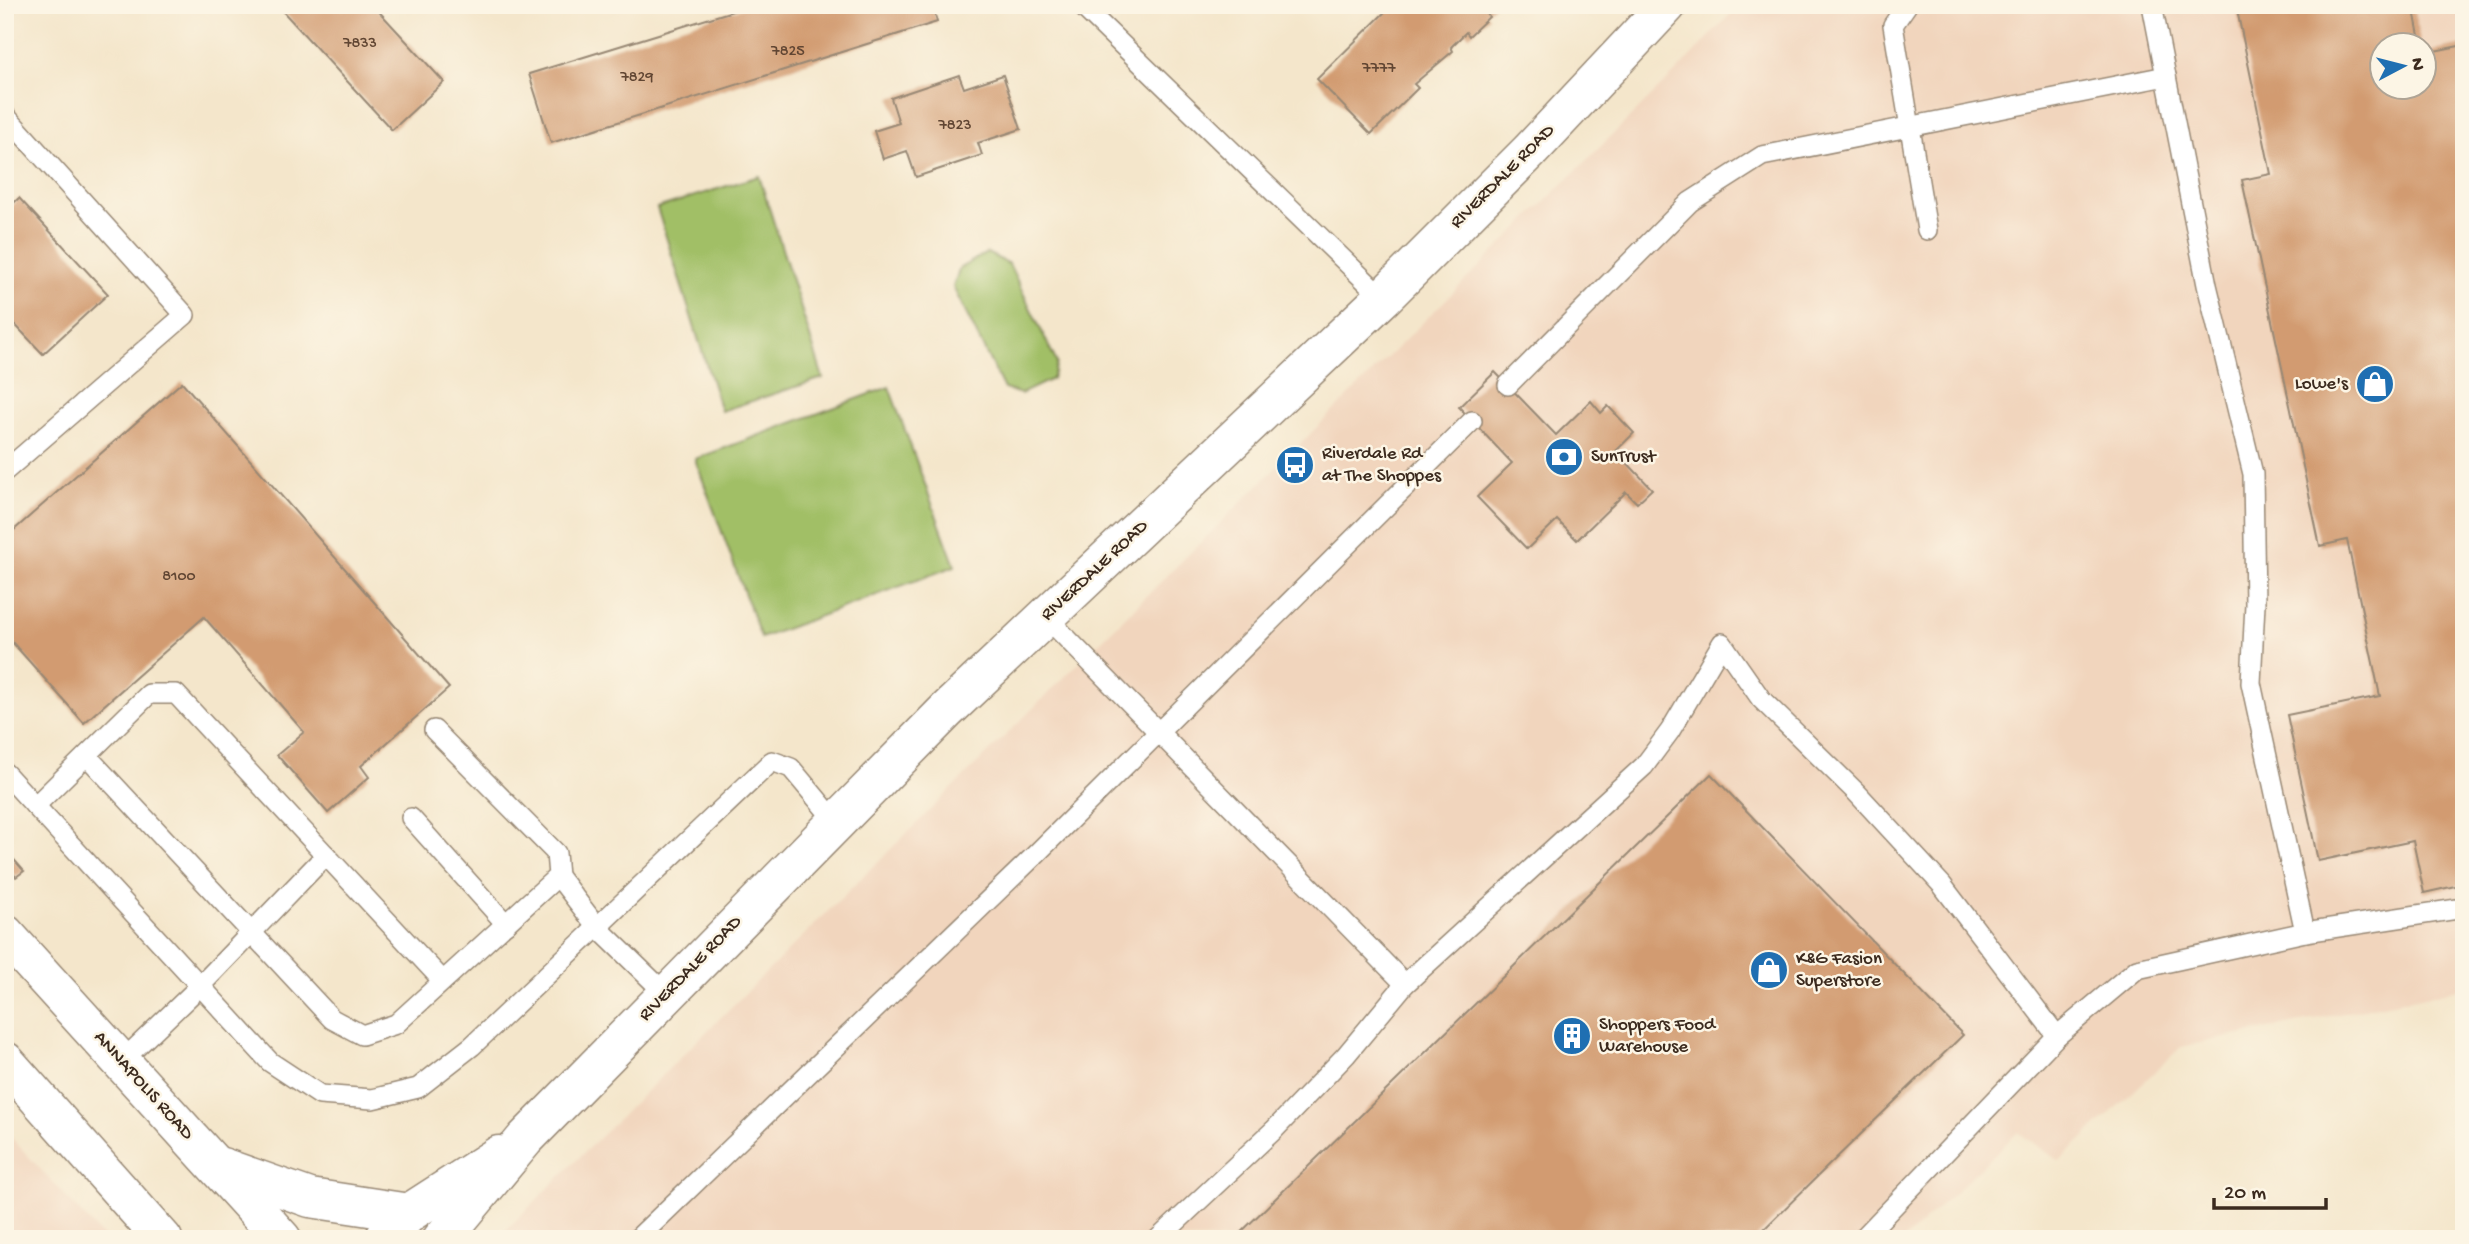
<svg xmlns="http://www.w3.org/2000/svg" width="2469" height="1244" font-family="'Gochi Hand',sans-serif">
	<rect width="100%" height="100%" fill="#fcf5e5"/>
	<filter id="ink" filterUnits="userSpaceOnUse"><feTurbulence type="fractalNoise" baseFrequency=".0143" numOctaves="2"/><feDisplacementMap in="SourceGraphic" scale="14" xChannelSelector="R" yChannelSelector="G"/><feConvolveMatrix kernelMatrix="1 2 1 2 8 2 1 2 1" color-interpolation-filters="sRGB"/></filter>
	<filter id="wash" filterUnits="userSpaceOnUse"><feTurbulence type="fractalNoise" baseFrequency=".00686" numOctaves="4" result="noise"/><feDisplacementMap in="SourceGraphic" scale="28" xChannelSelector="R" yChannelSelector="G"/><feGaussianBlur stdDeviation="1.57" result="paint"/><feColorMatrix in="noise" values="0 0 0 0 0 0 0 0 0 0 0 0 0 0 0 0 0 1.4 0 .05"/><feComposite in="paint" operator="in"/></filter>
	<g filter="url(#wash)">
		<rect width="100%" height="100%" fill="#f4e6cb"/>
		<g fill="#f1d5bd" fill-rule="evenodd">
			<path d="M1739 5H2464V988L2181 1047 2059 1161 2018 1132 1905 1239H497L1686 62ZM2382 46H2424V88H2382Z"/>
			<path d="M5 1131 105 1239H5Z"/>
		</g>
		<g fill="#a1bf66" stroke="#6e7442" stroke-width="2">
			<path d="M759 176 823 378 721 411 657 208Z"/>
			<path d="M987 253 1009 264 1057 363 1052 379 1021 394 1004 389 953 287 960 268Z"/>
			<path d="M889 387 955 566 761 638 695 459Z"/>
		</g>
		<g id="blocks">
			<g fill="#d29b71">
				<path d="M277 5H373L444 82 392 130Z"/>
				<path d="M752 5H932L937 22 551 143 529 74Z"/>
				<path d="M1392 5H1495L1486 13 1489 17 1469 36 1466 32 1451 47 1453 51 1414 84 1418 88 1371 134 1317 79Z"/>
				<path d="M2236 5H2413L2421 46H2382V88H2424V53L2464 45V884L2424 893 2413 841 2318 861 2287 715 2380 696 2347 540 2320 546 2242 180 2271 174Z"/>
				<path d="M959 75 964 88 1003 75 1021 129 978 143 982 155 916 177 907 151 883 159 874 131 899 123 891 98Z"/>
				<path d="M19 198 108 294 43 354 5 314V211Z"/>
				<path d="M1495 372 1556 435 1591 401 1601 413 1608 406 1634 433 1616 451 1652 489 1637 503 1626 492 1577 540 1557 520 1527 549 1477 497 1512 463 1459 407Z"/>
				<path d="M182 382 449 688 361 766 369 777 328 813 277 755 304 732 204 617 84 723 5 634V538Z"/>
				<path d="M1711 774 1963 1035 1828 1166 1754 1239H1234Z"/>
				<path d="M9 854 24 871 16 877 5 865Z"/>
			</g>
		</g>
	</g>
	<g filter="url(#ink)">
		<use href="#blocks" fill-opacity="0" stroke="#988874" stroke-width="2"/>
		<g fill="none" stroke-linecap="round" stroke-linejoin="round">
			<defs>
				<g id="service">
					<path d="M1081 5 1383 298"/>
					<path d="M1907 5 1893 25 1927 230"/>
					<path d="M5 115 185 315 5 471"/>
					<path d="M1508 385 1690 202 1762 156 2166 76"/>
					<path d="M1046 617 1405 984"/>
					<path d="M87 756 332 1019 362 1035 396 1024 558 876 556 853 434 730"/>
					<path d="M5 773 270 1062 320 1095 372 1099 418 1088 472 1046 772 761 791 768 836 822"/>
					<path d="M35 806 149 694H176L442 980"/>
					<path d="M411 818 506 924"/>
					<path d="M558 876 597 927 666 994"/>
					<path d="M2305 932 2464 908"/>
					<path d="M121 1062 200 986 326 855"/>
					<path d="M637 1239 1031 859 1472 421"/>
					<path d="M1158 1239 1274 1130 1346 1055 1405 984 1644 766 1670 731 1722 643 1761 699 1856 792 1942 885 2057 1036"/>
					<path d="M1862 1239 2057 1036 2137 969 2305 932 2251 683 2255 604 2253 474 2207 285 2152 5"/>
				</g>
				<g id="secondary">
					<path d="M384 1239 409 1213 499 1155"/>
					<path d="M442 1239 525 1139 946 711 1383 298 1530 151 1667 5"/>
				</g>
				<g id="primary">
					<path d="M5 934 282 1239"/>
					<path d="M5 1061 163 1239"/>
					<path d="M222 1167 310 1198 409 1213"/>
					<path d="M451 1239V1228"/>
				</g>
			</defs>
			<use href="#service" stroke="#988874" stroke-width="22"/>
			<use href="#secondary" stroke="#988874" stroke-width="41"/>
			<use href="#primary" stroke="#988874" stroke-width="41"/>
			<use href="#service" stroke="#fff" stroke-width="19"/>
			<use href="#secondary" stroke="#fff" stroke-width="38"/>
			<use href="#primary" stroke="#fff" stroke-width="38"/>
		</g>
	</g>
	<defs>
		<symbol id="shop-disc" viewBox="-11 -11 22 22"><circle r="9.5" fill="#1f6fb2" stroke="#fcf5e5"/><path d="M-5-2.5h2.3a2.7 3.5 0 0 1 5.4 0H5L5.5 6h-11ZM-1.5-2.5h3a1.5 2.3 0 0 0-3 0Z" fill="#fff"/></symbol>
		<symbol id="bank-disc" viewBox="-11 -11 22 22"><circle r="9.5" fill="#1f6fb2" stroke="#fcf5e5"/><path d="M-6-4H6V4H-6ZM0-2.3a2.3 2.3 0 1 0 0 4.6a2.3 2.3 0 1 0 0-4.6Z" fill="#fff"/></symbol>
		<symbol id="bus-disc" viewBox="-11 -11 22 22"><circle r="9.5" fill="#1f6fb2" stroke="#fcf5e5"/><path d="M-5-6H5V4H4V6H2V4H-2V6H-4V4H-5ZM-3.5-4V0h7V-4ZM-3.5 1.2v1.5H-2V1.2ZM2 1.2v1.5H3.5V1.2Z" fill="#fff"/></symbol>
		<symbol id="building-disc" viewBox="-11 -11 22 22"><circle r="9.5" fill="#1f6fb2" stroke="#fcf5e5"/><path d="M-4-6H4V6H1V3H-1V6H-4ZM-2.5-4.3h1.7v1.8h-1.7ZM.8-4.3h1.7v1.8H.8ZM-2.5-1h1.7V.8h-1.7ZM.8-1h1.7V.8H.8Z" fill="#fff"/></symbol>
	</defs>
	<g fill-rule="evenodd">
		<use href="#shop-disc" x="2353" y="362" width="44" height="44"/>
		<use href="#bank-disc" x="1542" y="435" width="44" height="44"/>
		<use href="#bus-disc" x="1273" y="443" width="44" height="44"/>
		<use href="#shop-disc" x="1747" y="948" width="44" height="44"/>
		<use href="#building-disc" x="1550" y="1014" width="44" height="44"/>
	</g>
	<g text-anchor="middle" dominant-baseline="central" stroke-width="5" stroke-linejoin="round" paint-order="stroke">
		<g font-size="16" fill="#614633">
			<text x="360" y="44">7833</text>
			<text x="788" y="52">7825</text>
			<text x="1379" y="69">7777</text>
			<text x="637" y="78">7829</text>
			<text x="955" y="126">7823</text>
			<text x="179" y="577">8100</text>
		</g>
		<g font-size="19" fill="#3b2a1e" stroke="#fcf5e5">
			<text transform="translate(1503 177) rotate(-45)">RIVERDALE ROAD</text>
			<text transform="translate(1095 571) rotate(-43)">RIVERDALE ROAD</text>
			<text transform="translate(691 969) rotate(-46)">RIVERDALE ROAD</text>
			<text transform="translate(143 1086) rotate(48)">ANNAPOLIS ROAD</text>
		</g>
		<g font-size="19" fill="#3b2a1e" stroke="#fcf5e5" text-anchor="start">
			<text x="2348" y="384" text-anchor="end">Lowe's</text>
			<text x="1322" y="454">Riverdale Rd<tspan x="1322" dy="22">at The Shoppes</tspan></text>
			<text x="1591" y="457">SunTrust</text>
			<text x="1796" y="959">K&amp;G Fasion<tspan x="1796" dy="22">Superstore</tspan></text>
			<text x="1599" y="1025">Shoppers Food<tspan x="1599" dy="22">Warehouse</tspan></text>
		</g>
	</g>
	<rect width="2469" height="1244" fill="none" stroke="#fcf5e5" stroke-width="28"/>
	<g transform="translate(2403 66) rotate(83)"><circle r="33" fill="#fcf5e5" stroke="#afa495" stroke-width="2"/>
	<path d="M0-5L12 26L0 18L-12 26Z" fill="#1f6fb2"/>
	<text y="-10" font-size="19" font-weight="bold" text-anchor="middle" fill="#3b2a1e">N</text>
	</g>
	<path d="M2214 1198v10h112v-10" fill="none" stroke="#3b2a1e" stroke-width="3.5"/>
	<text x="2224" y="1198" font-size="21" fill="#3b2a1e" stroke="#fcf5e5" stroke-width="5" paint-order="stroke">20 m</text>
</svg>
